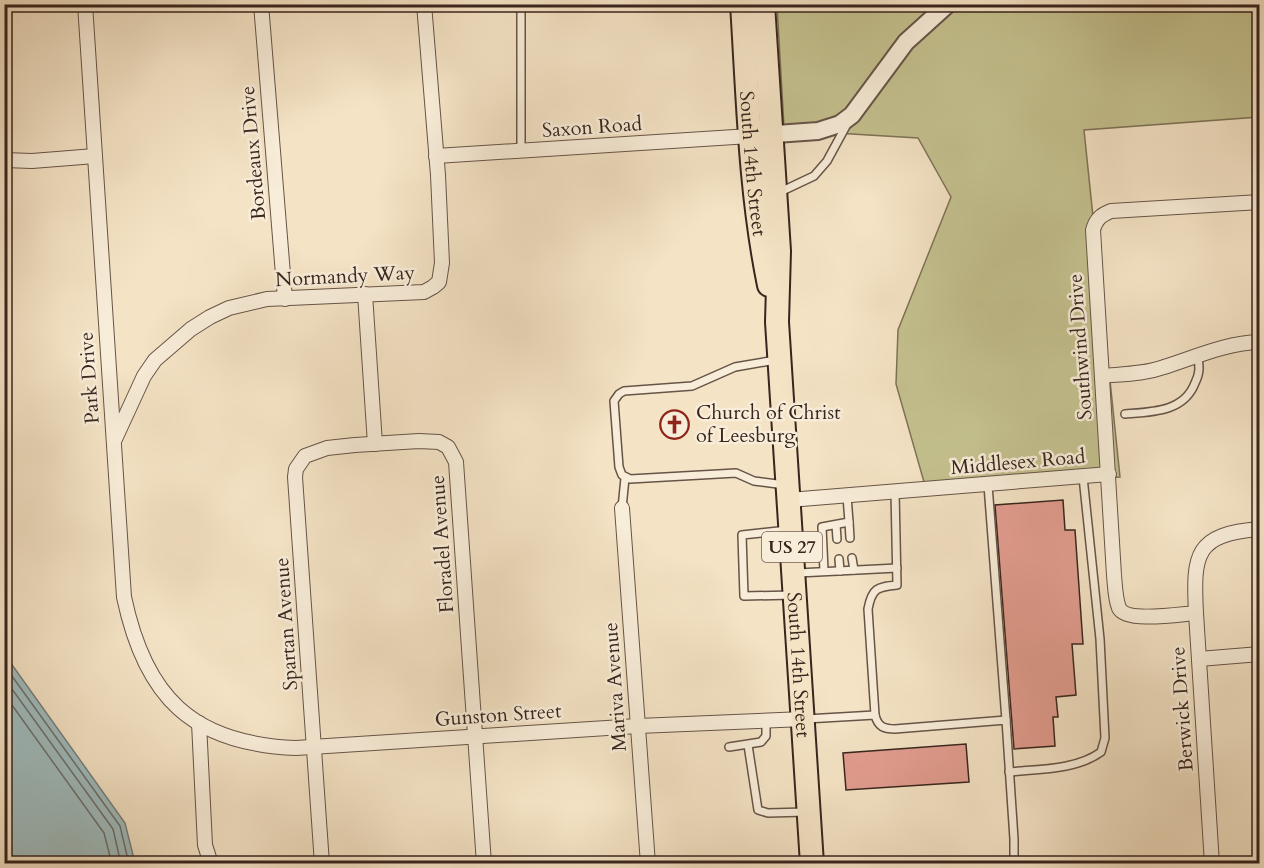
<svg xmlns="http://www.w3.org/2000/svg" width="1264" height="868" font-family="Cardo,serif">
	<rect width="100%" height="100%" fill="#f4e3c5"/>
	<filter id="stains"><feTurbulence type="fractalNoise" baseFrequency=".00333" numOctaves="4"/><feColorMatrix values="0 0 0 0 .2 0 0 0 0 .09 0 0 0 0 .02 0 0 0 .5 -.17"/></filter>
	<radialGradient id="worn" r=".72"><stop offset=".6" stop-color="#630" stop-opacity="0"/><stop offset="1" stop-color="#630" stop-opacity=".3"/></radialGradient>
	<g fill="#c4c18f" stroke="#7e7356" stroke-width="1.5">
		<path d="M777 5H938L848 110 829 122 784 127Z"/>
		<path d="M957 5H1259V117L1084 130 1120 477 926 489 896 384 898 330 951 197 918 138 836 133 910 47Z"/>
	</g>
	<path fill="#9fbcbe" stroke="#76807e" stroke-width="1.5" d="M5 655 125 823 135 863H5Z"/>
	<g fill="none" stroke-linecap="round" stroke-linejoin="round">
		<g stroke="#6c706e" stroke-width="1.5">
			<path d="M4 665 120 826 129 864"/>
			<path d="M4 678 113 829 121 864"/>
			<path d="M4 694 104 833 112 864"/>
		</g>
	</g>
	<g fill="#e29c8f" stroke="#38251e" stroke-width="1.5">
		<path d="M1063 500 1065 530H1075L1083 644H1072L1076 695 1056 697 1058 717H1053L1055 746 1014 749 995 505Z"/>
		<path d="M966 744 969 782 846 790 843 753Z"/>
	</g>
	<g fill="none" stroke-linecap="round" stroke-linejoin="round">
		<defs>
			<g id="service">
				<path d="M521 151V4"/>
				<path d="M778 193 814 176 827 161 846 126"/>
				<path d="M776 360 735 367 692 386 624 391 619 394 614 401 619 467 622 475 630 479 736 473 754 481 785 485"/>
				<path d="M1125 414C1152 412 1184 412 1195 383 1200 373 1200 366 1197 356"/>
				<path d="M988 485 1006 720"/>
				<path d="M622 508 625 478"/>
				<path d="M849 522 850 538"/>
				<path d="M836 525 837 539"/>
				<path d="M788 530 742 535 744 596 793 595"/>
				<path d="M852 558 854 570"/>
				<path d="M839 559 840 571"/>
				<path d="M824 571 822 527 849 522 847 496"/>
				<path d="M798 573 897 568"/>
				<path d="M875 715 868 609C872 588 877 587 897 585L895 492"/>
				<path d="M806 719 875 715C878 727 884 729 895 729L1006 720 1014 839V864"/>
				<path d="M748 745 758 810 768 813 806 812"/>
				<path d="M729 747 761 742 766 736V721"/>
				<path d="M1009 772C1039 769 1076 770 1101 752L1105 738 1100 639 1083 477"/>
			</g>
			<g id="minor">
				<path d="M85 4 124 597C145 697 192 744 296 748L638 726 804 719"/>
				<path d="M261 4 285 299"/>
				<path d="M436 156 750 136"/>
				<path d="M4 160 32 161 95 156"/>
				<path d="M365 294 375 444"/>
				<path d="M1102 376C1123 374 1144 374 1164 367 1196 357 1225 343 1260 342"/>
				<path d="M115 439 144 376 155 360 191 329 210 317 229 308 267 299 424 292 433 287 439 282 442 263 438 175 424 4"/>
				<path d="M789 500 1109 474"/>
				<path d="M622 508 648 864"/>
				<path d="M1196 613C1181 614 1126 623 1119 608 1115 598 1115 585 1114 575L1093 230C1096 219 1101 215 1111 211L1260 202"/>
				<path d="M1199 659 1260 654"/>
				<path d="M199 723 205 845 211 864"/>
				<path d="M322 864 295 477 296 469 305 456 327 448 355 445 419 441 439 442 448 447 456 462 484 864"/>
				<path d="M1212 864 1196 613C1193 554 1195 534 1260 529"/>
			</g>
			<path id="tertiary" d="M761 135 818 131 840 124 852 115 906 42 948 4"/>
			<g id="trunk">
				<path id="s1" d="M742 4C748 98 750 193 769 285"/>
				<path id="s2" d="M763 4 779 251 777 322 812 864"/>
			</g>
		</defs>
		<use href="#service" stroke="#675448" stroke-width="10"/>
		<use href="#minor" stroke="#675448" stroke-width="16"/>
		<use href="#tertiary" stroke="#675448" stroke-width="20"/>
		<use href="#trunk" stroke="#38251e" stroke-width="26"/>
		<use href="#service" stroke="#f8edd9" stroke-width="7"/>
		<use href="#minor" stroke="#f8edd9" stroke-width="14"/>
		<use href="#tertiary" stroke="#f8edd9" stroke-width="16"/>
		<use href="#trunk" stroke="#f4e3c5" stroke-width="22"/>
	</g>
	<defs>
		<symbol id="church-ring" viewBox="-11 -11 22 22"><circle r="9.5" fill="#f8edd9" stroke="#8f2418" stroke-width="1.5"/><path d="M-1.2-6h2.4v3.5h3.3v2.4h-3.3V6h-2.4V-.1h-3.3v-2.4h3.3Z" fill="#8f2418"/></symbol>
	</defs>
	<g fill-rule="evenodd">
		<use href="#church-ring" x="658" y="408" width="33" height="33"/>
	</g>
	<g text-anchor="middle" dominant-baseline="central" stroke-width="5" stroke-linejoin="round" paint-order="stroke">
		<rect fill="#f8edd9" stroke="#726156" stroke-width="1.5" x="762" y="532" width="60" height="30" rx="4.5"/>
		<g font-size="18" font-weight="bold" fill="#38251e">
			<text x="792" y="547">US 27</text>
		</g>
		<g font-size="20" fill="#38251e" stroke="#f8edd9">
			<text transform="translate(592 127) rotate(-4)">Saxon Road</text>
			<text transform="translate(253 153) rotate(-95)">Bordeaux Drive</text>
			<text stroke="none"><textPath href="#s1" startOffset="160">South 14th Street</textPath></text>
			<text transform="translate(345 276) rotate(-3)">Normandy Way</text>
			<text transform="translate(1080 347) rotate(-94)">Southwind Drive</text>
			<text transform="translate(89 378) rotate(-94)">Park Drive</text>
			<text transform="translate(1018 462) rotate(-5)">Middlesex Road</text>
			<text transform="translate(442 544) rotate(-94)">Floradel Avenue</text>
			<text transform="translate(286 624) rotate(-94)">Spartan Avenue</text>
			<text stroke="none"><textPath href="#s2" startOffset="662">South 14th Street</textPath></text>
			<text transform="translate(615 687) rotate(-94)">Mariva Avenue</text>
			<text transform="translate(1182 709) rotate(-94)">Berwick Drive</text>
			<text transform="translate(498 715) rotate(-4)">Gunston Street</text>
		</g>
		<g font-size="20" fill="#38251e" stroke="#f8edd9" text-anchor="start">
			<text x="696" y="412">Church of Christ<tspan x="696" dy="23">of Leesburg</tspan></text>
		</g>
	</g>
	<rect width="1264" height="868" fill="none" stroke="#f4e3c5" stroke-width="24"/>
	<rect x="6" y="6" width="1252" height="856" fill="none" stroke="#38251e" stroke-width="3"/>
	<rect x="12" y="12" width="1240" height="844" fill="none" stroke="#38251e" stroke-width="1.5"/>
	<rect width="100%" height="100%" filter="url(#stains)"/>
	<rect width="100%" height="100%" fill="url(#worn)"/>
</svg>
